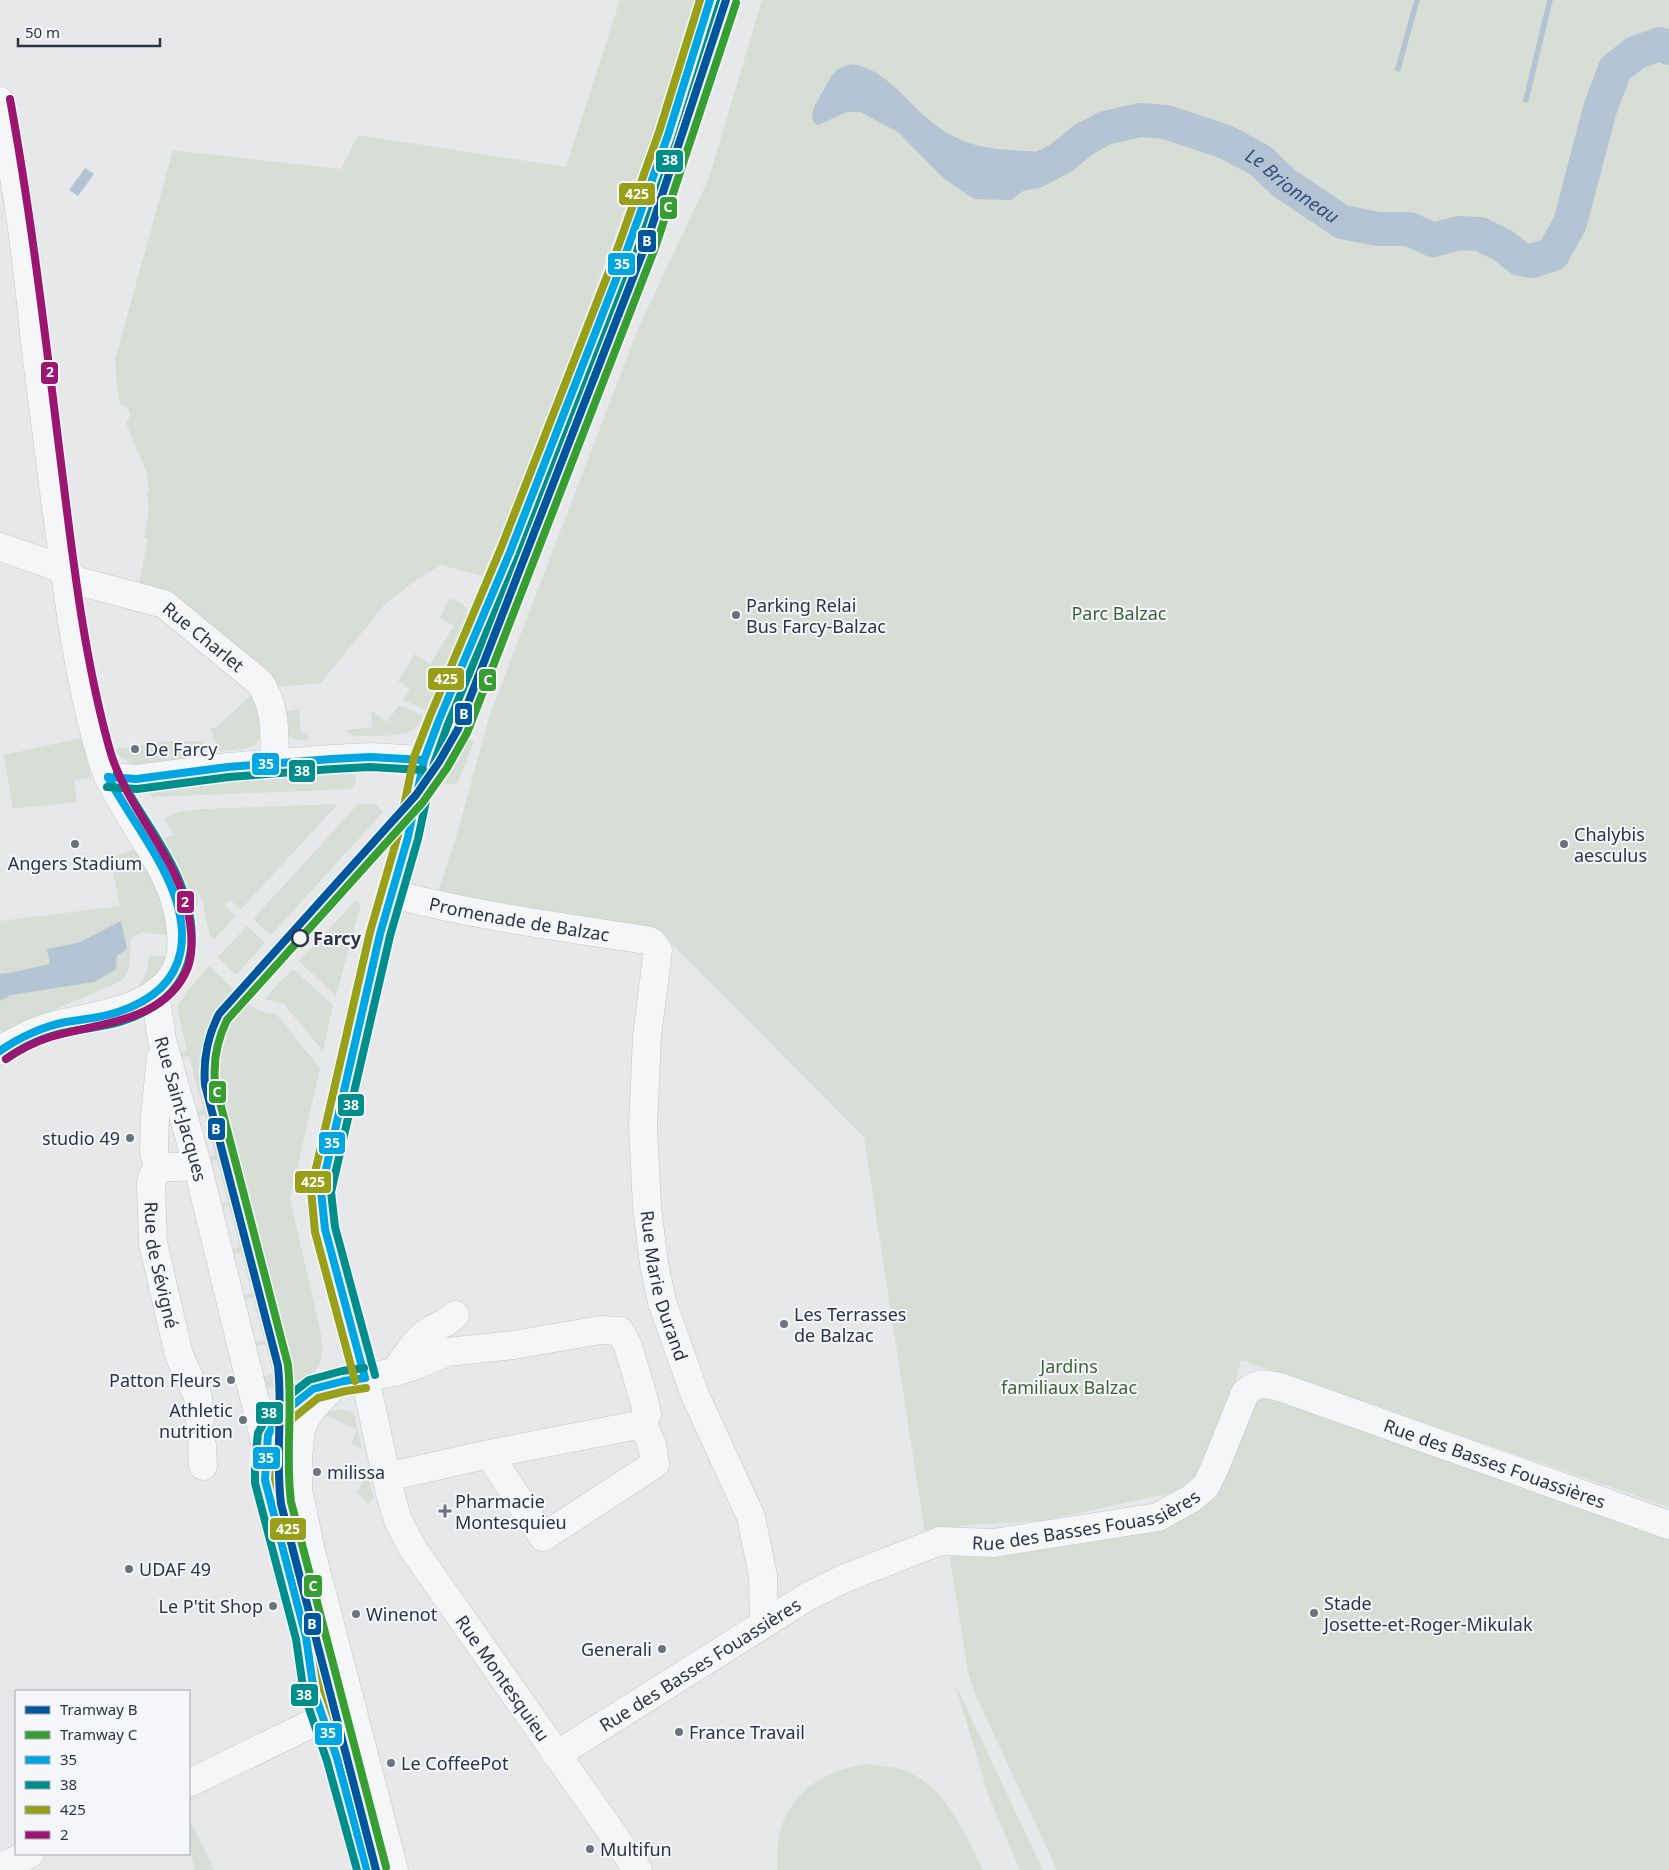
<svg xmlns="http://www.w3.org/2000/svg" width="1669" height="1870" font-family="'Noto Sans',sans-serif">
	<rect width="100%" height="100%" fill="#e6e8ea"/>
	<g fill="#d6ded6">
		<path d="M620 0H700L671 86 519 493 482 576 441 565 416 580 384 605 321 683 267 688 139 585 148 538H144L149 511 147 493 149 492 147 474 126 423 130 416C130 409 127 406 121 405L118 396 115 360 173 150 341 169 358 135 566 167Z"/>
		<path d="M720 0H739L709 101 673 207 636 306 471 730 450 719Z"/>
		<path d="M762 0H1669V1507L1241 1360 1222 1435 1188 1489 1042 1521 969 1525 925 1534 864 1137 664 936 436 898 457 834 490 714 638 329 709 178Z"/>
		<path d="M450 598C459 602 467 604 468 615L426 710 403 700 410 689 398 681 415 654 430 664 454 626 440 618Z"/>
		<path d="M253 693 259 701 262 736C257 752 233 750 219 751L210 727 216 728Z"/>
		<path d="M399 705 423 715C421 720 419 725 415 729 403 738 371 735 356 736H352L346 731V730L372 727 371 713 373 712 387 722Z"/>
		<path d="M299 709 301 733H307L309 740C286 744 286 730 285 712Z"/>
		<path d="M451 731 474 742 457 784H431L435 763Z"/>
		<path d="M82 738 91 778 74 781 77 802 13 809 4 755Z"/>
		<path d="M167 741H205L193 762 136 768 112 750Z"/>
		<path d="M355 774 356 783 351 789 152 797 147 790 217 781Z"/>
		<path d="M338 804 241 909 230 900 225 906 236 916 214 939 210 936 202 900 196 888 199 904 166 921 169 935 145 933 144 931 131 938 129 969 122 981 0 1033V921L120 906 110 858 174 835 164 818 179 812 205 809Z"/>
		<path d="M358 804H375L383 812 271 935 253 919Z"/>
		<path d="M356 900 361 904 336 996 299 961Z"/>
		<path d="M247 926 265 943 236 975 218 957Z"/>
		<path d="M149 955 167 957 158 974 136 992C144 979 149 970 149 955Z"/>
		<path d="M209 966 249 1004 260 1011 277 1015 320 1068 290 1199 321 1334C324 1356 323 1369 302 1380L266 1389 262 1377 273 1374 265 1344 251 1347 250 1343 264 1340 253 1297 239 1301 238 1297 252 1293 241 1252 227 1255 226 1251 240 1247 229 1206 215 1209V1206L228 1202 217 1160 203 1163 202 1158 215 1155 205 1115 192 1118 190 1113 203 1109 189 1056 176 1059 175 1054 187 1050 177 1007 189 989Z"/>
		<path d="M293 969 333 1005 323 1051 284 1004 264 999Z"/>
		<path d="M1266 1397 1277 1399 1669 1537V1870H1057L977 1698 968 1672 949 1553 1171 1525 1184 1519 1196 1510 1253 1403 1258 1399Z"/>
		<path d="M343 1409 354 1414 362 1449 351 1443 357 1430 323 1413Z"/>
		<path d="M367 1475 374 1498 368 1504 357 1492Z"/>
		<path d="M955 1684 1043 1870H1020L989 1797Z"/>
		<path d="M868 1764C880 1766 894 1766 906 1771 948 1789 964 1833 983 1870H777C777 1858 777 1846 779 1835 791 1790 825 1770 868 1764Z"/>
		<path d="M190 1821 214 1870H195L189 1845Z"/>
	</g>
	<g fill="#b4c4d5">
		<path d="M851 64C879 67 901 93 919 111 929 121 944 132 957 138 983 151 1015 150 1043 152V162L1033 183 1011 200 974 199 943 178 898 132 860 112H847L818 125 814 123 812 115 814 107 832 75 838 69Z"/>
		<path d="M85 168 94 174 78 196 69 190Z"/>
		<path d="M121 921 127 949 117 956 116 969 94 982 11 995 0 1001V974L9 973 50 964 47 949 78 943Z"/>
	</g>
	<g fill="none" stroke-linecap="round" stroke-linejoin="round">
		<g stroke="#b4c4d5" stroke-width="5.5">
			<path d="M1398 69 1417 0"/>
			<path d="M1526 100 1550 0"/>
		</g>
		<path stroke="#b4c4d5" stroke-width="34" id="s1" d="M995 172 1022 174 1036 171 1061 158 1083 140 1105 128 1140 120 1166 122 1226 142 1261 161 1284 183 1342 222 1378 229H1409L1433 240 1459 233 1480 234 1504 246 1520 259 1532 261 1553 254 1570 223 1600 109 1615 69 1635 53 1660 44 1669 48"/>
		<defs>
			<g id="minor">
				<path d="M0 101C7 139 15 177 20 215 27 260 31 306 36 351 42 401 49 450 55 499 66 579 75 660 96 738 100 753 104 770 112 784 137 833 177 875 181 932 182 943 182 954 178 965 160 1012 90 1015 49 1027 35 1031 12 1042 0 1051"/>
				<path id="s2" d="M0 547 44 562 65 571 78 581 164 604 259 682C277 706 274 734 275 763"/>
				<path d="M108 777 136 779 228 767 332 759 370 757 424 760"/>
				<path id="s3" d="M393 894C476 916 561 927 646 940L652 942 658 950 647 1036 643 1127 647 1207 654 1264 662 1302 695 1395 751 1517 763 1576 764 1623"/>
				<path id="s4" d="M155 993 162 1040 197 1164 266 1446"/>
				<path d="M161 1057 155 1115 154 1150 156 1160 164 1167"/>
				<path id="s5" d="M197 1164 180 1167H164L153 1175 151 1184 153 1243 179 1355 198 1397 200 1419"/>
				<path d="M395 1372C404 1358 414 1342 428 1332 437 1326 447 1323 455 1315"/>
				<path d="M329 1391 312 1409 306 1418 301 1429 298 1458V1489L310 1547 394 1870"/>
				<path d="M202 1445 203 1466"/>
				<path d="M387 1477 489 1454 643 1424 652 1445 655 1464 543 1537 489 1454"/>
				<path id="s6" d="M556 1755 807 1597 843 1579 940 1541 993 1543 1158 1517 1192 1498 1206 1486 1216 1465 1245 1393C1257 1381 1265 1384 1280 1387L1669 1525"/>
				<path d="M189 1783 311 1724 324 1720"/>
				<path d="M0 1867 30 1854"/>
				<path d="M367 1870 337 1758 314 1692 308 1648 298 1604 265 1480 266 1446 268 1435 278 1417 313 1389 344 1381 395 1372 414 1366 447 1352 514 1345 600 1330 620 1331 628 1346 644 1400 647 1414 643 1424"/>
				<path d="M638 1870 413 1549 398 1520 391 1497 365 1378 325 1229 322 1210 321 1191 324 1173 343 1099 380 934 408 837 424 760 439 720 510 552 622 264 668 135 710 0"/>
			</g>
		</defs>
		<use href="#minor" stroke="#c4c6c8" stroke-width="29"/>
		<use href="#minor" stroke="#f5f6f7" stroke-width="28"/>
		<defs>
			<g id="bus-1">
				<path d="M108 777 136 779 228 767 332 759 370 757 424 760"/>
				<path d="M0 1051C18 1038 44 1026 66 1022 83 1019 101 1018 118 1012 194 987 194 927 161 865 145 835 124 807 108 777"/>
				<path d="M365 1378 325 1229 321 1191 380 934 408 837 424 760 439 720 510 552 622 264 668 135 710 0"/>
				<path d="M365 1378 344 1381 313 1389 278 1417 268 1435 265 1480 306 1637 314 1692 337 1758 367 1870"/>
			</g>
			<g id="bus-2">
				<path d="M107 787 137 789 229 777 333 769 370 767 423 770"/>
				<path d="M6 1059C24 1046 47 1036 68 1032 85 1028 103 1027 120 1022 196 998 206 940 176 873 160 838 135 807 117 772"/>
				<path d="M375 1375 335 1227 331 1192 390 936 418 839 434 763 448 724 519 556 631 268 678 138 720 3"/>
				<path d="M357 1870 327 1761 304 1694 296 1639 255 1483V1463L258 1433 271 1410 309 1380 342 1371 364 1368"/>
			</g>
			<g id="bus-3">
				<path d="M355 1381 315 1232 311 1190 370 932 398 835 414 757 430 716 501 548 613 261 659 132 700 0"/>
				<path d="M366 1388 346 1391 318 1398 286 1424 278 1438 275 1479 316 1635 324 1690 347 1755 377 1867"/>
			</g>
			<path id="bus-4" d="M6 1059C19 1050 35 1042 50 1037 98 1023 167 1022 188 967 193 953 192 937 190 923 180 856 126 811 109 747 85 660 74 569 63 479 47 352 33 225 10 99"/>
		</defs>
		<use href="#bus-1" stroke="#f4f6f9" stroke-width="11"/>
		<use href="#bus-2" stroke="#f4f6f9" stroke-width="11"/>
		<use href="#bus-3" stroke="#f4f6f9" stroke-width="11"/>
		<use href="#bus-4" stroke="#f4f6f9" stroke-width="11"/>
		<use href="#bus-1" stroke="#00a6e2" stroke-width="8"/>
		<use href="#bus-2" stroke="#008e8c" stroke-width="8"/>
		<use href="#bus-3" stroke="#989f18" stroke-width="8"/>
		<use href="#bus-4" stroke="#9b1670" stroke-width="8"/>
		<defs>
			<path id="tram-1" d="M376 1870 281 1504C275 1458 283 1412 278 1366L205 1085C203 1059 207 1037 219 1014L416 795 439 762 458 729 646 244 726 0"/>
			<path id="tram-2" d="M386 1867 291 1502C285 1456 293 1411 288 1365L215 1083C213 1060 217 1040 227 1020L423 802 447 768 467 733 655 248 736 3"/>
		</defs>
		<use href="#tram-1" stroke="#f4f6f9" stroke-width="11"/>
		<use href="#tram-2" stroke="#f4f6f9" stroke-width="11"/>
		<use href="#tram-1" stroke="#00569d" stroke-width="8"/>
		<use href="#tram-2" stroke="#379e32" stroke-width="8"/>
	</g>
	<g fill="#6c737f" stroke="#f4f6f9" stroke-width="2">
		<circle cx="736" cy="615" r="5"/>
		<circle cx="135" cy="749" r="5"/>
		<circle cx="75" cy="844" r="5"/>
		<circle cx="1564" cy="844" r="5"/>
		<circle cx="130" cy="1138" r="5"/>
		<circle cx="784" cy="1324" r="5"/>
		<circle cx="231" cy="1380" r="5"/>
		<circle cx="243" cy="1420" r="5"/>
		<circle cx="317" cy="1472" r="5"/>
		<path d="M442.5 1503.5h5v5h5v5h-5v5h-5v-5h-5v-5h5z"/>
		<circle cx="129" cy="1569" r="5"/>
		<circle cx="273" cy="1606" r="5"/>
		<circle cx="1314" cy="1613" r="5"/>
		<circle cx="356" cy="1614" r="5"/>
		<circle cx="662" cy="1649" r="5"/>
		<circle cx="679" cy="1732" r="5"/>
		<circle cx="391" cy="1763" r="5"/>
		<circle cx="590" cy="1849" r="5"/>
	</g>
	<circle fill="#f4f6f9" stroke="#2b3445" stroke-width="2.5" cx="300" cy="938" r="8"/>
	<g text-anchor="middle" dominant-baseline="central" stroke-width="4" stroke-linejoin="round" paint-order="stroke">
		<g font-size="18" fill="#2b3445" stroke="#f4f6f9" text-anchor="start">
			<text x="746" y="605">Parking Relai<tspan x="746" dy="21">Bus Farcy-Balzac</tspan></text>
			<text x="145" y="749">De Farcy</text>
			<text x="1574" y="834">Chalybis<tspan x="1574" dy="21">aesculus</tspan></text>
			<text x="75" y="863" text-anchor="middle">Angers Stadium</text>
			<text x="120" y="1138" text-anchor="end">studio 49</text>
			<text x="794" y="1314">Les Terrasses<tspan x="794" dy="21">de Balzac</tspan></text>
			<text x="221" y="1380" text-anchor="end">Patton Fleurs</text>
			<text x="233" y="1410" text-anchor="end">Athletic<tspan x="233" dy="21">nutrition</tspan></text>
			<text x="327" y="1472">milissa</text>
			<text x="455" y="1501">Pharmacie<tspan x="455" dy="21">Montesquieu</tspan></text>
			<text x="139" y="1569">UDAF 49</text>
			<text x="1324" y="1603">Stade<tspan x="1324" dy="21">Josette-et-Roger-Mikulak</tspan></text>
			<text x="263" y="1606" text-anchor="end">Le P'tit Shop</text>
			<text x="366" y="1614">Winenot</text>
			<text x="652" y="1649" text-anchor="end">Generali</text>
			<text x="689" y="1732">France Travail</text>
			<text x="401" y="1763">Le CoffeePot</text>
			<text x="600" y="1849">Multifun</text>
		</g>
		<g font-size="18" fill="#3f6138" stroke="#f4f6f9">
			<text x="1119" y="613">Parc Balzac</text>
			<text x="1069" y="1366">Jardins<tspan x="1069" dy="21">familiaux Balzac</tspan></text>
		</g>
		<g font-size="18" fill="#2b3445" stroke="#f4f6f9">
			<text stroke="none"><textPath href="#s2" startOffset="226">Rue Charlet</textPath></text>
			<text stroke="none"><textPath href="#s3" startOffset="129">Promenade de Balzac</textPath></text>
			<text stroke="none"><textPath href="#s4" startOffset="119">Rue Saint-Jacques</textPath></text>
			<text stroke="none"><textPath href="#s5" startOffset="138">Rue de Sévigné</textPath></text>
			<text stroke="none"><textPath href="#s3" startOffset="612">Rue Marie Durand</textPath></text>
			<text stroke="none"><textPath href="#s6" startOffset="1085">Rue des Basses Fouassières</textPath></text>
			<text stroke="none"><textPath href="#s6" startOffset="590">Rue des Basses Fouassières</textPath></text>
			<text stroke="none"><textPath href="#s6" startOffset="170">Rue des Basses Fouassières</textPath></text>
			<text transform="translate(503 1678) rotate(55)">Rue Montesquieu</text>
		</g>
		<g font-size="18" font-weight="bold" fill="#2b3445" stroke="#f4f6f9" text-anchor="start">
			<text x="313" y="938">Farcy</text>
		</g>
		<g font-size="19" font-style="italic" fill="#34527a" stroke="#f4f6f9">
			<text stroke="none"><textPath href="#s1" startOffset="328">Le Brionneau</textPath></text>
		</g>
	</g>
	<g stroke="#f4f6f9" stroke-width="2">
		<rect x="655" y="149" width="29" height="24" rx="5" fill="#008e8c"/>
		<rect x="618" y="182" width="38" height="24" rx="5" fill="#989f18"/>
		<rect x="659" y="196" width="19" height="24" rx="5" fill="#379e32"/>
		<rect x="637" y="229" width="20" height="24" rx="5" fill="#00569d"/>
		<rect x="607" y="252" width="29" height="24" rx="5" fill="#00a6e2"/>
		<rect x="40" y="361" width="19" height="24" rx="5" fill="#9b1670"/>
		<rect x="427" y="667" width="38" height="24" rx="5" fill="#989f18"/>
		<rect x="478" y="668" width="19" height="24" rx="5" fill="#379e32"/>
		<rect x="454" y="702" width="19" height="24" rx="5" fill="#00569d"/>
		<rect x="251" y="752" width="29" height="24" rx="5" fill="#00a6e2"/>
		<rect x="288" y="759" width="28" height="24" rx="5" fill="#008e8c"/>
		<rect x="176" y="890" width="19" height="24" rx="5" fill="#9b1670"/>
		<rect x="208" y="1080" width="19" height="24" rx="5" fill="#379e32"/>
		<rect x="337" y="1093" width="28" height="24" rx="5" fill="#008e8c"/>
		<rect x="207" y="1117" width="19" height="24" rx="5" fill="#00569d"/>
		<rect x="318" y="1131" width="28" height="24" rx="5" fill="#00a6e2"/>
		<rect x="294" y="1170" width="38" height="24" rx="5" fill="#989f18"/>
		<rect x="255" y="1401" width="29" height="24" rx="5" fill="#008e8c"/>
		<rect x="252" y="1446" width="29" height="24" rx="5" fill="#00a6e2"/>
		<rect x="269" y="1517" width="38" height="24" rx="5" fill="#989f18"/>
		<rect x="303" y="1574" width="20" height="24" rx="5" fill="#379e32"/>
		<rect x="303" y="1612" width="19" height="24" rx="5" fill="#00569d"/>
		<rect x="290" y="1683" width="29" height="24" rx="5" fill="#008e8c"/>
		<rect x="314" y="1722" width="29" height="24" rx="5" fill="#00a6e2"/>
	</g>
	<g font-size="14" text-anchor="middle" font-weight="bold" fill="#fff">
		<text x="670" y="165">38</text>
		<text x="637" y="199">425</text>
		<text x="668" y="212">C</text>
		<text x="647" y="246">B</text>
		<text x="622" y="269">35</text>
		<text x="50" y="377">2</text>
		<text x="446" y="684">425</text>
		<text x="488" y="685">C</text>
		<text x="464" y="719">B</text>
		<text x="266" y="769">35</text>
		<text x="302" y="776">38</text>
		<text x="185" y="907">2</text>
		<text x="217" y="1097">C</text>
		<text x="351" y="1110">38</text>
		<text x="216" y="1134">B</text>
		<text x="332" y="1148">35</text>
		<text x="313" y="1187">425</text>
		<text x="269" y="1418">38</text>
		<text x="266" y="1463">35</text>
		<text x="288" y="1534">425</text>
		<text x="313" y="1591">C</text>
		<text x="312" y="1629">B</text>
		<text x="304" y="1700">38</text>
		<text x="328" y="1738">35</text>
	</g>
	<rect x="15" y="1690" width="175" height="165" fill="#f4f6f9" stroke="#a4a8b1"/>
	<rect x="25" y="1706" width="25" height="8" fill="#00569d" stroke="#a4a8b1"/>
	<text x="60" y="1715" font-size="15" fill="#2b3445">Tramway B</text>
	<rect x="25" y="1731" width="25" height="8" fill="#379e32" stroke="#a4a8b1"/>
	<text x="60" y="1740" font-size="15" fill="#2b3445">Tramway C</text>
	<rect x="25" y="1756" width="25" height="8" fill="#00a6e2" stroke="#a4a8b1"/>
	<text x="60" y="1765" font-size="15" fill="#2b3445">35</text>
	<rect x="25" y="1781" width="25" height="8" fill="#008e8c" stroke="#a4a8b1"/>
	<text x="60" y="1790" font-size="15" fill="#2b3445">38</text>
	<rect x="25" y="1806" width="25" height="8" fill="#989f18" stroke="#a4a8b1"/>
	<text x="60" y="1815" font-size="15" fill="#2b3445">425</text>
	<rect x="25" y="1831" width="25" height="8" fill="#9b1670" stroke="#a4a8b1"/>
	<text x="60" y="1840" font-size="15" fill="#2b3445">2</text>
	<path d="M18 38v8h142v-8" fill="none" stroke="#2b3445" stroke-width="2.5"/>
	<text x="25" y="38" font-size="15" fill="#2b3445" stroke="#f4f6f9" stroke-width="4" paint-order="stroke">50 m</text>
</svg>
